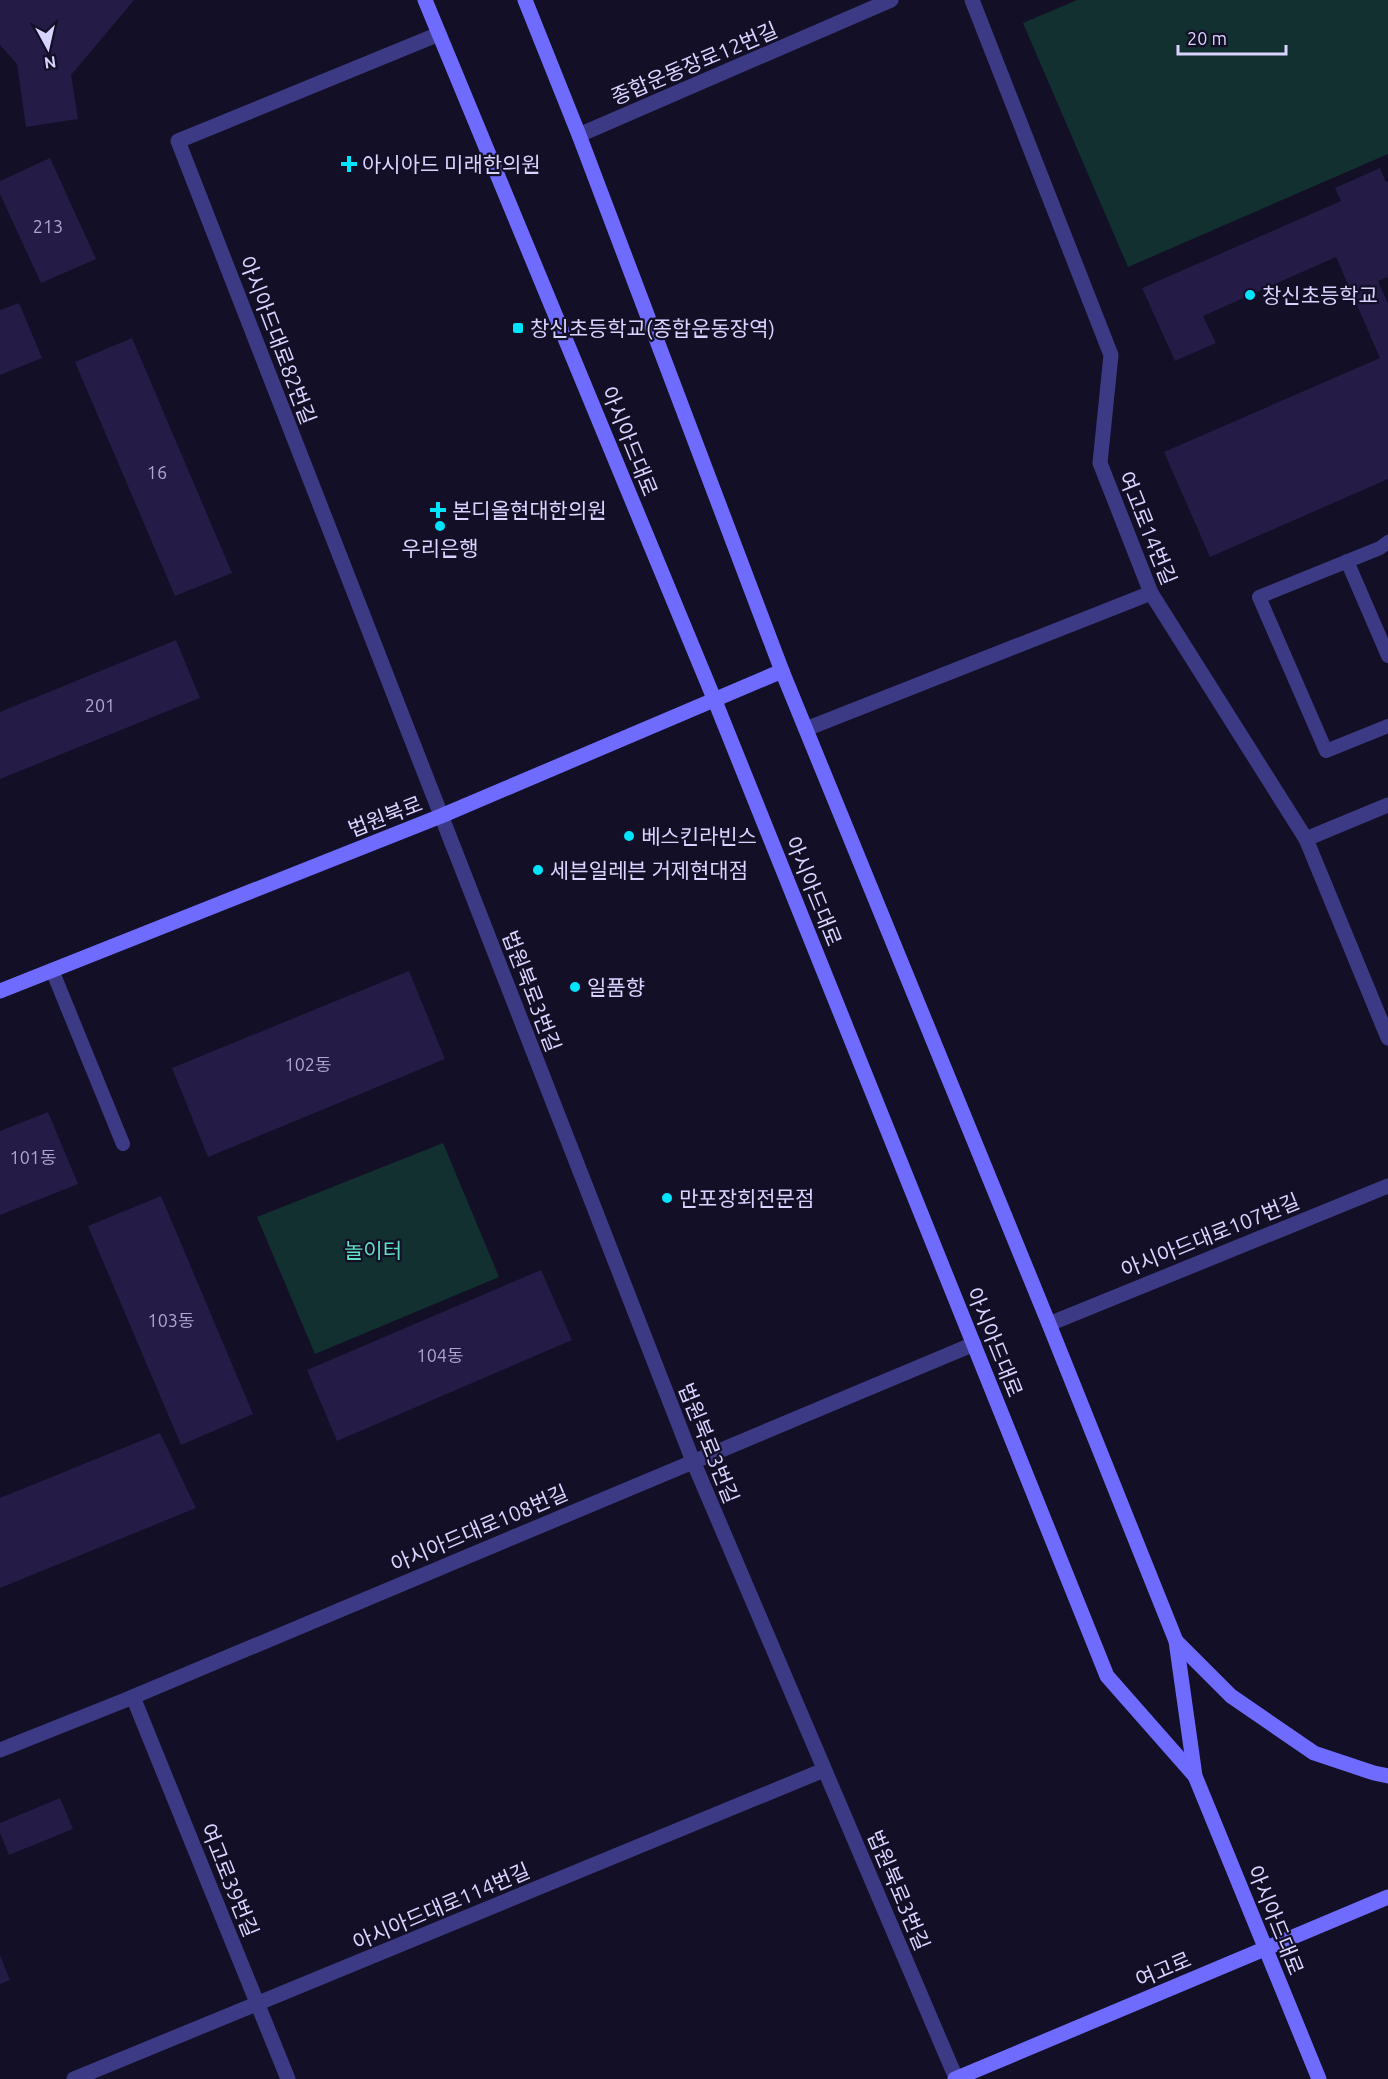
<svg xmlns="http://www.w3.org/2000/svg" width="1388" height="2079" font-family="Ubuntu,'Noto Sans KR',sans-serif">
	<rect width="100%" height="100%" fill="#130f26"/>
	<g fill="#12302f">
		<path d="M1077 0H1388V154L1128 267 1023 23Z"/>
		<path d="M443 1143 499 1277 315 1354 257 1217Z"/>
	</g>
	<g fill="#241b47">
		<path d="M0 0H134L71 75 78 119 26 127 17 64 0 45Z"/>
		<path d="M50 158 96 259 41 283 0 194V181Z"/>
		<path d="M1380 168 1386 182 1388 181V277L1378 281 1388 303V479L1210 557 1164 452 1380 358 1336 257 1203 316 1216 343 1175 361 1142 288 1341 201 1335 188Z"/>
		<path d="M19 303 42 358 0 375V310Z"/>
		<path d="M132 338 232 573 175 596 75 362Z"/>
		<path d="M176 640 200 698 0 779V712Z"/>
		<path d="M409 971 445 1059 208 1157 172 1068Z"/>
		<path d="M48 1112 78 1184 0 1215V1131Z"/>
		<path d="M161 1196 253 1414 181 1445 88 1226Z"/>
		<path d="M541 1270 572 1340 337 1441 307 1370Z"/>
		<path d="M160 1433 196 1508 0 1588V1498Z"/>
		<path d="M60 1798 73 1829 9 1855 0 1833V1823Z"/>
		<path d="M0 1955 10 1980 0 1984Z"/>
	</g>
	<g fill="none" stroke-linecap="round" stroke-linejoin="round">
		<g stroke="#3d3a85" stroke-width="14">
			<path d="M1388 542 1380 548 1259 597 1326 751 1388 726"/>
			<path d="M1347 561 1388 656"/>
			<path d="M52 970 123 1144"/>
		</g>
		<g stroke="#3d3a85" stroke-width="15">
			<path d="M972 0 1111 355 1100 463 1151 593 1306 839 1388 1038"/>
			<path d="M439 34 178 141 693 1461 956 2078"/>
			<path d="M579 135 891 0"/>
			<path d="M806 729 1151 593"/>
			<path d="M1306 839 1388 805"/>
			<path d="M1049 1324 1388 1186"/>
			<path d="M133 1697 288 2079"/>
			<path d="M0 1750 123 1701 974 1344"/>
			<path d="M74 2079 824 1770"/>
		</g>
		<g stroke="#6f6bff" stroke-width="15">
			<path d="M425 0 715 701 1107 1676 1195 1776"/>
			<path d="M525 0 579 135 782 671 1049 1324 1176 1641 1195 1776 1319 2079"/>
			<path d="M0 991 441 816 782 671"/>
			<path d="M1176 1641 1231 1696 1314 1753 1374 1773 1388 1776"/>
			<path d="M955 2079 1388 1897"/>
		</g>
	</g>
	<g fill="#00e5ff" stroke="#130f26" stroke-width="2">
		<path d="M346 155h6v6h6v6h-6v6h-6v-6h-6v-6h6z"/>
		<circle cx="1250" cy="295" r="6"/>
		<rect x="512" y="322" width="12" height="12" rx="3"/>
		<path d="M435 501h6v6h6v6h-6v6h-6v-6h-6v-6h6z"/>
		<circle cx="440" cy="526" r="6"/>
		<circle cx="629" cy="836" r="6"/>
		<circle cx="538" cy="870" r="6"/>
		<circle cx="575" cy="987" r="6"/>
		<circle cx="667" cy="1198" r="6"/>
	</g>
	<g text-anchor="middle" dominant-baseline="central" stroke-width="4.5" stroke-linejoin="round" paint-order="stroke">
		<g font-size="18" fill="#aca6d1">
			<text x="48" y="226">213</text>
			<text x="157" y="472">16</text>
			<text x="100" y="705">201</text>
			<text x="308" y="1064">102동</text>
			<text x="33" y="1157">101동</text>
			<text x="171" y="1320">103동</text>
			<text x="440" y="1355">104동</text>
		</g>
		<g font-size="21" fill="#d9d4ff" stroke="#130f26">
			<text transform="translate(694 63) rotate(-23)">종합운동장로12번길</text>
			<text transform="translate(278 340) rotate(69)">아시아드대로82번길</text>
			<text transform="translate(630 441) rotate(68)">아시아드대로</text>
			<text transform="translate(1148 528) rotate(68)">여고로14번길</text>
			<text transform="translate(385 816) rotate(-21)">법원북로</text>
			<text transform="translate(814 891) rotate(68)">아시아드대로</text>
			<text transform="translate(532 991) rotate(69)">법원북로3번길</text>
			<text transform="translate(1210 1235) rotate(-22)">아시아드대로107번길</text>
			<text transform="translate(995 1342) rotate(68)">아시아드대로</text>
			<text transform="translate(709 1443) rotate(68)">법원북로3번길</text>
			<text transform="translate(479 1528) rotate(-23)">아시아드대로108번길</text>
			<text transform="translate(230 1880) rotate(68)">여고로39번길</text>
			<text transform="translate(899 1890) rotate(67)">법원북로3번길</text>
			<text transform="translate(441 1906) rotate(-23)">아시아드대로114번길</text>
			<text transform="translate(1276 1920) rotate(68)">아시아드대로</text>
			<text transform="translate(1163 1969) rotate(-23)">여고로</text>
		</g>
		<g font-size="21" fill="#d9d4ff" stroke="#130f26" text-anchor="start">
			<text x="362" y="164">아시아드 미래한의원</text>
			<text x="1262" y="295">창신초등학교</text>
			<text x="530" y="328">창신초등학교(종합운동장역)</text>
			<text x="452" y="510">본디올현대한의원</text>
			<text x="440" y="548" text-anchor="middle">우리은행</text>
			<text x="641" y="836">베스킨라빈스</text>
			<text x="550" y="870">세븐일레븐 거제현대점</text>
			<text x="587" y="987">일품향</text>
			<text x="679" y="1198">만포장회전문점</text>
		</g>
		<g font-size="21" fill="#5fe0c0" stroke="#130f26">
			<text x="373" y="1250">놀이터</text>
		</g>
	</g>
	<g transform="translate(48 48) rotate(172)" stroke="#130f26" stroke-width="4.5" paint-order="stroke">
	<path d="M0-4.5L10 22L0 15L-10 22Z" fill="#d9d4ff"/>
	<text y="-9" font-size="16" font-weight="bold" text-anchor="middle" fill="#d9d4ff">N</text>
	</g>
	<path d="M1178 45v9h108v-9" fill="none" stroke="#d9d4ff" stroke-width="3"/>
	<text x="1187" y="45" font-size="18" fill="#d9d4ff" stroke="#130f26" stroke-width="4.5" paint-order="stroke">20 m</text>
</svg>
